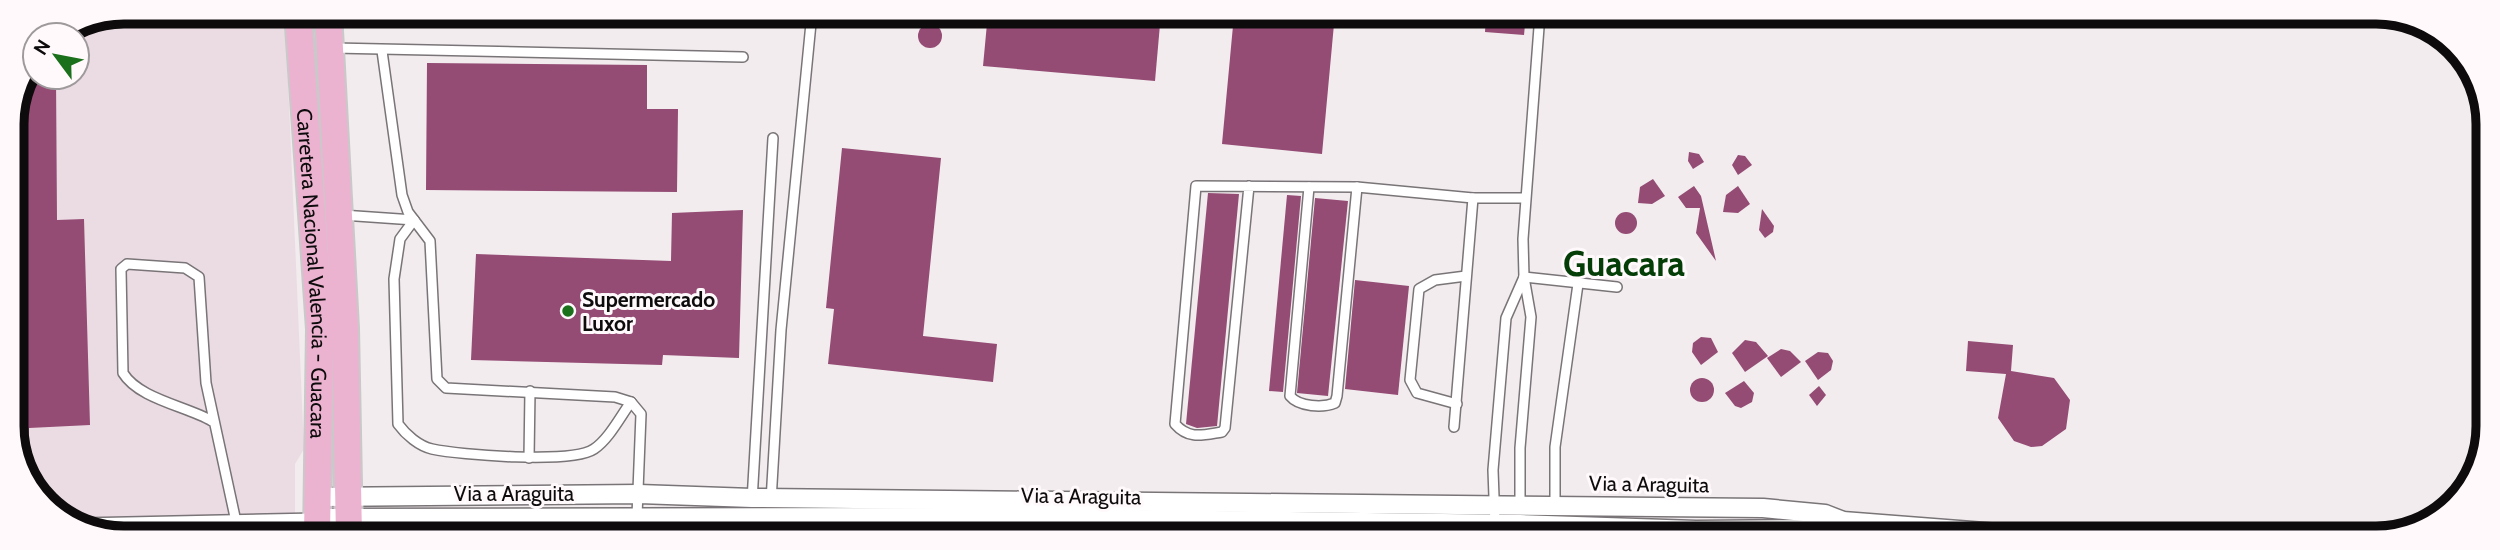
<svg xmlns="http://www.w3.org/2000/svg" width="2500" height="550" font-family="Cabin,sans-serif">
	<rect width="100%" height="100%" fill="#f2ecee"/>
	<g fill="#ebdce3">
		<path d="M125 12H285L304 449 295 464V536H103L45 505 14 448 12 118 35 68V77H77V35H70Z"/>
		<path d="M1498 533 1613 537 765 536 767 535Z"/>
	</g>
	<g fill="#944b74">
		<path d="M988 13H1161L1155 81 983 66Z"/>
		<path d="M1486 14H1526L1524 35 1485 32Z"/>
		<path d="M1234 15 1334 24 1322 154 1222 144Z"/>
		<circle cx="930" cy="36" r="12"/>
		<path d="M427 63 647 65V109H678L677 192 426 190Z"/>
		<path d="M31 77H56L57 220 84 219 90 425 29 428 27 472 14 448 12 118Z"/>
		<path d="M842 148 941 158 923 336 997 344 993 382 828 364 834 309 826 308Z"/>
		<path d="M1689 152 1699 154 1704 162 1693 169 1688 161Z"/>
		<path d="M1738 155 1745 156 1752 165 1738 175 1732 165Z"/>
		<path d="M1653 179 1665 196 1652 204 1638 203 1640 187Z"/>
		<path d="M1694 186 1701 196 1716 261 1696 233 1700 208H1686L1678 197Z"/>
		<path d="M1738 186 1750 204 1738 213 1723 212 1726 195Z"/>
		<path d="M1208 193 1239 194 1217 426 1197 428 1186 424Z"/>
		<path d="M1287 195 1301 196 1283 392 1269 391Z"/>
		<path d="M1315 198 1348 201 1328 396 1297 393Z"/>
		<path d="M1762 209 1774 226 1773 232 1765 238 1759 230Z"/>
		<path d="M743 210 739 358 663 355 662 365 471 360 476 254 671 261 672 213Z"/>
		<circle cx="1626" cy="223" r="11"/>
		<path d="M1355 280 1409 286 1398 395 1345 389Z"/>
		<path d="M1701 337 1711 338 1718 352 1701 365 1692 352 1693 343Z"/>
		<path d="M1745 340 1756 342 1768 356 1745 372 1732 353Z"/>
		<path d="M1968 341 2013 345 2011 371 2054 378 2070 400 2066 429 2042 446 2031 447 2014 441 1998 418 2006 374 1966 371Z"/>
		<path d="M1781 349 1790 351 1801 362 1781 377 1767 358Z"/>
		<path d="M1818 352 1828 353 1833 361 1831 370 1818 380 1805 361Z"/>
		<circle cx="1702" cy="390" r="12"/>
		<path d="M1744 381 1754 393 1752 402 1741 408 1735 406 1725 393Z"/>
		<path d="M1819 386 1826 395 1817 406 1809 395Z"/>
	</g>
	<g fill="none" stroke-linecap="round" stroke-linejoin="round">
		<defs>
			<g id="service">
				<path d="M334 48 743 57"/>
				<path d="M382 51 402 195 408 212 430 241 437 379 446 388 615 397 631 402 641 414 637 516"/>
				<path d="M1249 186 1225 428 1222 432C1203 435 1189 440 1175 424L1196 186 1357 187 1473 198H1525"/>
				<path d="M1309 187 1290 396C1299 407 1323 408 1335 403L1337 396 1357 187"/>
				<path d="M342 215 414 220"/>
				<path d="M414 220 400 239 394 279 398 424C406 435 419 446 432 449 460 455 572 464 594 449 609 439 620 417 631 402"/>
				<path d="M1524 277 1617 287"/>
				<path d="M1457 404 1417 393 1410 380 1419 289 1435 280 1466 276"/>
				<path d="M212 421C186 406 139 399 123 373L121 269 127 264 185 268 199 277 206 383 235 517"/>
				<path d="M1454 427 1473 198"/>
				<path d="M529 458 530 391"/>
				<path d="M752 501 773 138"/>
				<path d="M771 501 781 330 812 13"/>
				<path d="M1520 507V448L1531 317 1524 277 1523 239 1540 14"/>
				<path d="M1555 509V447L1578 284"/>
				<path d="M80 523 316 518"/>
				<path d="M1495 524 1493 470 1506 318 1524 277"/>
				<path d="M970 536 971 514"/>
				<path d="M1243 537V518"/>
			</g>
			<g id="minor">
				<path d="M319 497 639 494 752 498 1763 508 1825 514 1843 521 2051 537"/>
				<path d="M318 518 970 517 1520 524 1696 530 1823 529 1843 521"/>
			</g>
			<g id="primary">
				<path id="s1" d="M298 12 320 329 317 536"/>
				<path d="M328 12 345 328 349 536"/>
			</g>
		</defs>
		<use href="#service" stroke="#797477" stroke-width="12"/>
		<use href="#minor" stroke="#797477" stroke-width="21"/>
		<use href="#primary" stroke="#cac9ca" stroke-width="30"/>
		<use href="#service" stroke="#fff" stroke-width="9"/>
		<use href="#minor" stroke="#fff" stroke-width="18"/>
		<use href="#primary" stroke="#ecb3d1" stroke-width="26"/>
	</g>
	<circle fill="#1a701b" stroke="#fff9fc" stroke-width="2.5" cx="568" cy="311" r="7"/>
	<g text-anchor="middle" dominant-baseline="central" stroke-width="6" stroke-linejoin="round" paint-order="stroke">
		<g font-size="21" fill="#0d0b0c" stroke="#fff9fc">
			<text stroke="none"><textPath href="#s1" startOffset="262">Carretera Nacional Valencia - Guacara</textPath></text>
			<text transform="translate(1649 484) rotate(1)">Via a Araguita</text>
			<text x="514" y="493">Via a Araguita</text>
			<text transform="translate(1081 496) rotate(1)">Via a Araguita</text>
		</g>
		<g font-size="21" font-weight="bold" fill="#0d0b0c" stroke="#fff9fc" text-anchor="start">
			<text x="582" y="299">Supermercado<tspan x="582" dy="24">Luxor</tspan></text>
		</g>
		<g font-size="35" font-weight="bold" fill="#043d06" stroke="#fff9fc">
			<text x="1624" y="263">Guacara</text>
		</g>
	</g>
	<path d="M0 0H2500V550H0ZM124 24H2376A100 100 0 0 1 2476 124V426A100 100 0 0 1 2376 526H124A100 100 0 0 1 24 426V124A100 100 0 0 1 124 24Z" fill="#fff9fc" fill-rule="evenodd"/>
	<path fill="none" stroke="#0d0b0c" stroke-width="9" d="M124 24H2376A100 100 0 0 1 2476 124V426A100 100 0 0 1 2376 526H124A100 100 0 0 1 24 426V124A100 100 0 0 1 124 24Z"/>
	<g transform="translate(56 56) rotate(302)"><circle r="33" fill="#fff9fc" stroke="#9e9a9c" stroke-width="2"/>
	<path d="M0-5L12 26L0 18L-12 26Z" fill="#1a701b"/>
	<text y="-10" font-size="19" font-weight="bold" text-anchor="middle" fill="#0d0b0c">N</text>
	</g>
</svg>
